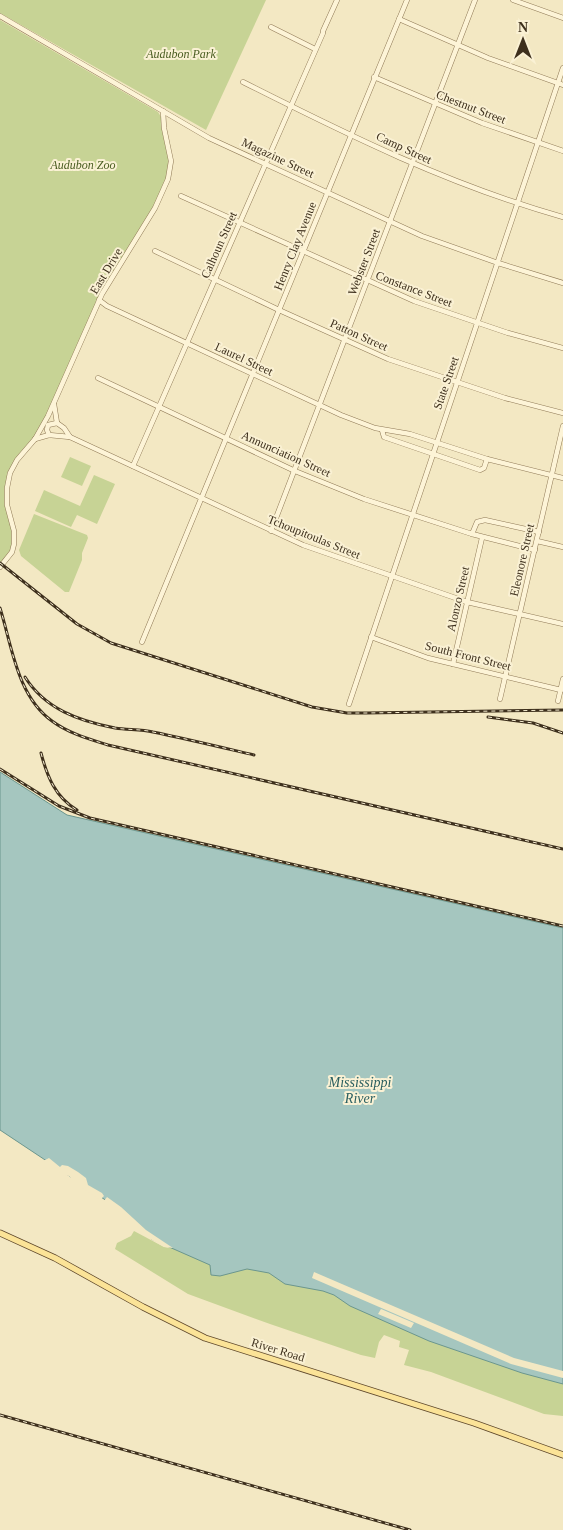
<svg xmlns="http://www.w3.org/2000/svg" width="563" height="1530" font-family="Georgia,serif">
	<rect width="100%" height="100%" fill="#f3e8c3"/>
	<g fill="#c7d395">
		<path d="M0 0H266L206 130 0 13Z"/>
		<path d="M0 20 158 112 163 120 171 161 163 191 99 300 43 423 10 473 7 505 15 538 12 552 2 564 0 563Z"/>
		<path d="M70 457 91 466 82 486 61 477Z"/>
		<path d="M94 475 115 484 97 524 77 515 71 527 35 511 44 490 80 506Z"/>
		<path d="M34 514 87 535 88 538 82 553V560L69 592H65L21 556 19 550Z"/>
		<path d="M134 1231 164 1247 245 1259 319 1289 563 1380V1416L544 1414 431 1372 404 1365 409 1350 399 1347 400 1341 384 1335 379 1342 375 1358 361 1355 270 1324 188 1294 115 1249 117 1243 131 1236Z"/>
	</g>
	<path fill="#a5c6bf" stroke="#6b968e" d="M0 772 67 815 563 928V1384L522 1373 429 1341 350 1306 334 1295 323 1291 285 1284 269 1273 247 1269 220 1276 211 1275 210 1265 151 1239 125 1213 0 1130Z"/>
	<g fill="#f3e8c3">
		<path d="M49 1158 60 1167 62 1165 68 1166 78 1172 86 1178 88 1185 102 1193 104 1196 100 1200 79 1186 69 1176 63 1175 44 1162 43 1161Z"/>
		<path d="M107 1197 121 1207 146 1230 173 1248 164 1247 145 1236 123 1215 103 1202Z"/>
		<path d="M314 1272 514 1358 563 1371V1378L511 1364 312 1278Z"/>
		<path d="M381 1309 414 1323 411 1328 378 1314Z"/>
	</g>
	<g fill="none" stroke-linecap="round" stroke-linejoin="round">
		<defs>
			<g id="minor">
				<path d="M513 0 563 18"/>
				<path d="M0 16 209 138 422 236 498 263 563 283"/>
				<path d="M399 19 488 58 563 85"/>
				<path d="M271 27 315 49"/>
				<path d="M323 31 337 0"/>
				<path d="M374 77 482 123 563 151"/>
				<path d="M243 82C346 134 451 186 563 217"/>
				<path d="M181 196 414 301 508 333 563 348"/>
				<path d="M155 251 279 310 388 359 505 398 563 413"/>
				<path d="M99 300 107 306 341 415 375 428 410 434 487 459 563 478"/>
				<path d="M98 378 295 471 364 499 472 534 477 522 485 520 539 532"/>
				<path d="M54 404 57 423 64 428 70 437"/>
				<path d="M382 430 384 437 480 470 484 468 487 459"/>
				<path d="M49 435 47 430 48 425 57 423"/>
				<path d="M35 439 49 435 70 437 303 545 467 602 563 624"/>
				<path d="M133 466 323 33"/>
				<path d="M271 531 475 0"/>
				<path d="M472 534 535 550"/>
				<path d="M537 541 563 547"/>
				<path d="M0 567 12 552 14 544V531L7 505V488L10 473 17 460 35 439 48 416 102 294 155 208 168 179 171 161 164 128 163 111"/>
				<path d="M371 637 428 658 561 690"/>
				<path d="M142 642 407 0"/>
				<path d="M453 664 482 538"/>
				<path d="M500 699 563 426"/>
				<path d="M558 701 563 679"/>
				<path d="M349 704 563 68"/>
			</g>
			<path id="major" d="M0 1233 55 1258 143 1307 205 1338 474 1423 563 1455"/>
		</defs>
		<use href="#minor" stroke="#907a57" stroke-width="5.5"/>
		<use href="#major" stroke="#5e472b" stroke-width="7"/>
		<use href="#minor" stroke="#fdf4d7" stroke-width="4.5"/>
		<use href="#major" stroke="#fbe397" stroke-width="5.5"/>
		<defs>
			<g id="rail">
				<path d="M0 563 77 624 111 643 312 707 347 713H366L563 710"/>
				<path d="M0 608C12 646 17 696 52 721 68 733 89 739 108 745L563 849"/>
				<path d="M25 677C45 709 79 721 115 728 128 730 141 729 153 732 187 739 220 747 254 755"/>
				<path d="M488 717 533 723 563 733"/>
				<path d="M41 753C47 776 55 797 77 810"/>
				<path d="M0 769 59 806 90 818 563 926"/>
				<path d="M0 1415 410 1530"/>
			</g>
		</defs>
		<use href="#rail" stroke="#3e301d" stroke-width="3"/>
		<use href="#rail" stroke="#faf1d4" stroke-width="1" stroke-dasharray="4" stroke-linecap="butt"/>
	</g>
	<g text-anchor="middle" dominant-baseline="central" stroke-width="4" stroke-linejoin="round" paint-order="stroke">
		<g font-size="12" font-style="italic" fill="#4a5d21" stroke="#faf1d4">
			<text x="181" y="54">Audubon Park</text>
			<text x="83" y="165">Audubon Zoo</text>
		</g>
		<g font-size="12" fill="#3e301d" stroke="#faf1d4">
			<text transform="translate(471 107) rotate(21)">Chestnut Street</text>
			<text transform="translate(404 148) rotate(25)">Camp Street</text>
			<text transform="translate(278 158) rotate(25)">Magazine Street</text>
			<text transform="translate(219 245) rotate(-66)">Calhoun Street</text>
			<text transform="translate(295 246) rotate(-68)">Henry Clay Avenue</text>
			<text transform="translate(364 262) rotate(-69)">Webster Street</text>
			<text transform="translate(106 271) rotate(-59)">East Drive</text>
			<text transform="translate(414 289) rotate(21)">Constance Street</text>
			<text transform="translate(359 335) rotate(24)">Patton Street</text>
			<text transform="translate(244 359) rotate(25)">Laurel Street</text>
			<text transform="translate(446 383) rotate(-71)">State Street</text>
			<text transform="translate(286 454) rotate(24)">Annunciation Street</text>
			<text transform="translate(314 537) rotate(22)">Tchoupitoulas Street</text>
			<text transform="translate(522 560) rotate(-77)">Eleonore Street</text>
			<text transform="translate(458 599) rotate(-77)">Alonzo Street</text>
			<text transform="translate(468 656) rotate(14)">South Front Street</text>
			<text transform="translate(278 1350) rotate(17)">River Road</text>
		</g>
		<g font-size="14" font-style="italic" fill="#2a5f60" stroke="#faf1d4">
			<text x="360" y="1082">Mississippi<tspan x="360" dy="16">River</tspan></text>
		</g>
	</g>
	<g transform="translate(523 40)" stroke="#faf1d4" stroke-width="4" paint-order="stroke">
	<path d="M0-4L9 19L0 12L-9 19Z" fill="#3e301d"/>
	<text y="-8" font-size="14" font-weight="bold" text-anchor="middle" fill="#3e301d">N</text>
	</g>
</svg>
